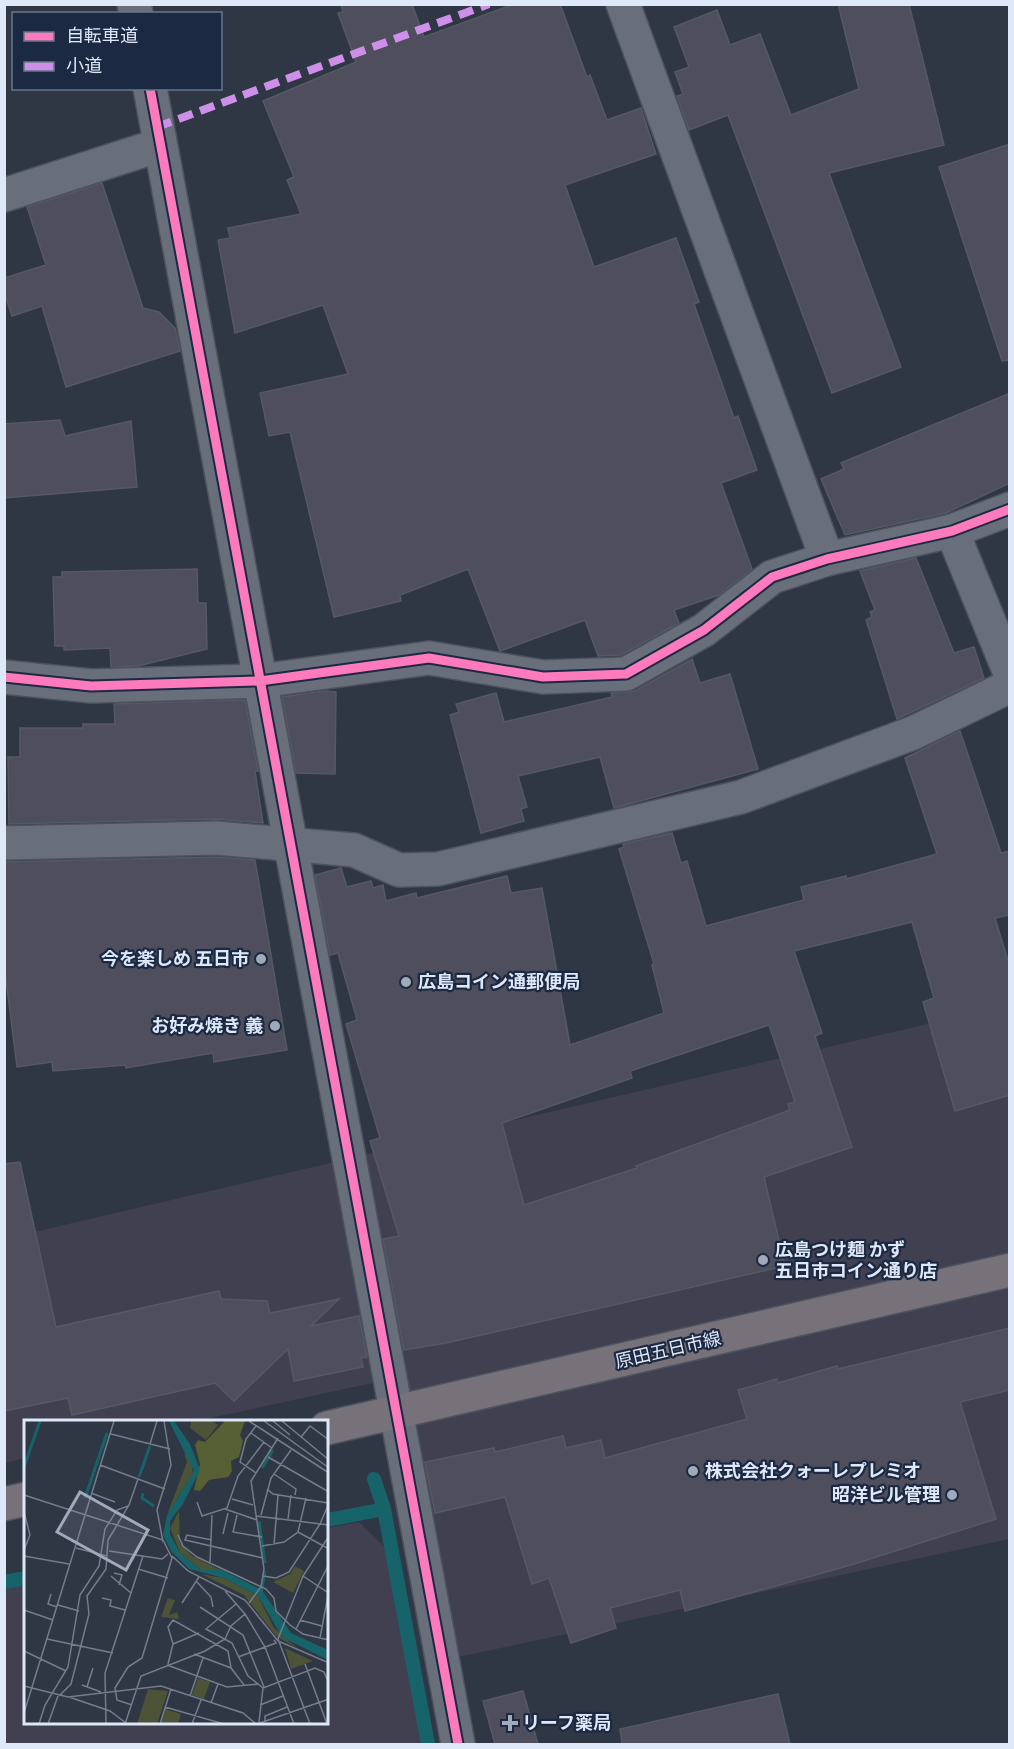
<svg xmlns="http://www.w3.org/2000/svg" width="1014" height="1749" font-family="Cabin,'Noto Sans JP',sans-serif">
	<rect width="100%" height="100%" fill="#2f3644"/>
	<g fill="#404050">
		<path d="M1009 1005V1539L440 1661 391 1379 192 1422H26L25 1458 5 1463 4 1239Z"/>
		<path d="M359 1522 390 1553 425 1744H5V1588L25 1584 26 1724H327V1528Z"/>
	</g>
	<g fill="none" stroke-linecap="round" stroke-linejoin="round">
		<g stroke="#17636a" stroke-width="14">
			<path d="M384 1509 428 1744"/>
			<path d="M327 1520 384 1509 374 1479"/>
			<path d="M4 1582 26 1578"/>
		</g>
	</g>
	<g fill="#4e4e5d" stroke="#565965" stroke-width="1.5" fill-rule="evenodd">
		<path d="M341 4H412L424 37 514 4H560L587 77 590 75 607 120 641 108 656 154 565 185 594 267 676 238 699 302 694 304 734 418 738 416 757 470 721 483 752 569 719 595 674 610 679 623 621 655 598 656 585 620 500 651 468 569 400 595 401 601 334 617 290 432 269 436 260 393 348 374 323 305 235 333 218 240 230 238 228 228 301 214 287 180 294 177 263 101 356 62 338 13 343 12Z"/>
		<path d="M838 4H909L944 145 829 173 901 367 832 393 728 115 689 130 677 96 683 94 675 72 689 67 674 27 717 10 730 45 760 34 791 115 859 89Z"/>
		<path d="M1010 144V360L1002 361 939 167Z"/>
		<path d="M102 183 143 308 159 312 175 328 180 351 66 387 42 306 12 316 4 292V278L46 265 27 207Z"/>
		<path d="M1010 393V483L946 513 845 535 821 479 844 469 841 463Z"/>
		<path d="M60 420 65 436 131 421 137 487 4 498V424Z"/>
		<path d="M916 558 954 653 974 647 984 678 897 719 866 620 872 617 870 612 875 610 860 571Z"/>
		<path d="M197 569 198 603H206L207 649 138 666 111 667 110 648 64 650V646H55L53 577H62V572Z"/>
		<path d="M692 659 700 683 730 674 758 769 614 808 600 757 518 776 527 807 521 809 524 821 481 833 450 715 459 712 456 704 496 693 504 722 612 697 611 693 635 691Z"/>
		<path d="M325 691 336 692 335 774 296 773 282 697Z"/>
		<path d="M245 700 258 771H255L263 823 216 819 9 824 8 757H20V728H83V724H115L114 704Z"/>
		<path d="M960 731 1001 853 1010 851V915L995 918 1010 967V1095L955 1111 923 1002 934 998 912 922 794 951 822 1033 815 1036 852 1147 764 1177 785 1266 446 1343 404 1350 383 1239 399 1236 370 1141 380 1138 346 1024 357 1020 338 953 330 955 315 875 341 868 347 887 371 881 373 888 383 885 386 901 416 893 417 898 507 876 511 893 542 888 570 1045 664 1013 652 965 654 964 619 849 624 847 623 844 672 833 681 863 687 861 706 926 804 900 801 887 846 876V879L937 854 905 758ZM769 1025 795 1102 788 1104 790 1110 636 1166 637 1168 524 1205 502 1123 632 1078 630 1071Z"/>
		<path d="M215 857 255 860 287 1050 214 1062 213 1053 126 1068 125 1065 53 1071 52 1062 17 1067 4 964V862Z"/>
		<path d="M20 1162 56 1327 219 1291 221 1299 267 1301 270 1313 339 1299 311 1326 359 1316 367 1357 361 1358 363 1367 294 1381 288 1349 234 1401 215 1383 72 1415 68 1398 4 1411V1164Z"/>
		<path d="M1010 1328V1390L960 1402 996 1519 851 1565 685 1611 680 1590 610 1608 616 1628 571 1643 549 1578 532 1584 505 1497 435 1513 425 1462 494 1448 495 1452 563 1436 566 1448 601 1440 605 1458 747 1419 738 1390 777 1379 778 1383 837 1366 838 1369Z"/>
		<path d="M523 1691 538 1744H495L483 1701Z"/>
		<path d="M778 1694 790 1744H622L620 1729Z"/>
	</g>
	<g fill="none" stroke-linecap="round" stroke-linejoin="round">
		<defs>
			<g id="minor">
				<path d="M134 4 136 14"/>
				<path d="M623 4 827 559"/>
				<path d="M150 88 458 1744"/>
				<path d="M4 195 160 145"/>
				<path d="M952 531 1010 673"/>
				<path d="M4 677 91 686 260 681 429 658 543 677 626 674 704 630 772 577 827 559 952 531 1010 509"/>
				<path d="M4 843 216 838 354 850 399 870 438 869 741 797 913 733 1010 686"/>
			</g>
			<g id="major">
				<path d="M327 1428 1010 1270"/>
				<path d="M4 1504 26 1499"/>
			</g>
		</defs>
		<use href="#minor" stroke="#4c535f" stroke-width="36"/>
		<use href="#major" stroke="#4c535f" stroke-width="36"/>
		<use href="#minor" stroke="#696f7a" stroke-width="33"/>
		<use href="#major" stroke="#777279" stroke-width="33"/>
		<path stroke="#ce8fe9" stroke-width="8" stroke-dasharray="15 8" stroke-linecap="butt" d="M157 127 489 4"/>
		<defs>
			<g id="cycleway">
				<path d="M150 88 458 1744"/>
				<path d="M4 677 91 686 260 681 429 658 543 677 626 674 704 630 772 577 827 559 952 531 1010 509"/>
			</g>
		</defs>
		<use href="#cycleway" stroke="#1c2942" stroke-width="13"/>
		<use href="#cycleway" stroke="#fd7abc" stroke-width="9"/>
	</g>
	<g fill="#a1aaba" stroke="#1c2942" stroke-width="2">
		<circle cx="261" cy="959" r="6"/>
		<circle cx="406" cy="982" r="6"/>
		<circle cx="275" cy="1026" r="6"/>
		<circle cx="763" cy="1260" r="6"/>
		<circle cx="693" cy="1471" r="6"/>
		<circle cx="952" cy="1495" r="6"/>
		<path d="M507 1714h6v6h6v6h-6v6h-6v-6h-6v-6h6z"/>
	</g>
	<g text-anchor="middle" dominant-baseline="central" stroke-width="4.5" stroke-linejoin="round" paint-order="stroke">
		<g font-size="18" font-weight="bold" fill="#dfe8f9" stroke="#1c2942" text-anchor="start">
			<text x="249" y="959" text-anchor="end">今を楽しめ 五日市</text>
			<text x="418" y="982">広島コイン通郵便局</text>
			<text x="263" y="1026" text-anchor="end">お好み焼き 義</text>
			<text x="775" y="1250">広島つけ麺 かず<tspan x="775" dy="21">五日市コイン通り店</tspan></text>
			<text x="705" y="1471">株式会社クォーレプレミオ</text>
			<text x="940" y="1495" text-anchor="end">昭洋ビル管理</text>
			<text x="522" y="1723">リーフ薬局</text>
		</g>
		<g font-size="18" fill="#dfe8f9" stroke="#1c2942">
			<text transform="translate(668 1350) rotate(-13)">原田五日市線</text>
		</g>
	</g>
	<g transform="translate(24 1420)">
		<rect width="304" height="304" fill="#2f3644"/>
		<path d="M167 1H188L194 5 182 20 166 8ZM160 33 167 40 169 53 143 95 163 42ZM155 91 156 123 168 136 194 149H176L156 133 146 108ZM271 146 280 151 269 173 249 162 266 154ZM177 154 200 158 234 176 250 208 273 228 252 216 220 175ZM144 178 151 180 145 195 153 192 155 199 137 197ZM261 228 289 241 267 249ZM174 258 186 262 180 279 168 275ZM124 269 144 271 133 304H113ZM141 289 157 294 154 304H137Z" fill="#4c5337"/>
		<path d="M201 1H221L216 15 219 21 215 37 207 41 208 51 204 57 185 60 176 71 170 70 176 44 171 25 174 20 181 22Z" fill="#575f35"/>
		<path d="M145 1H150L166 24 176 50 159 84 146 101V114L156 133 176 149H196L238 170 267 213 304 230V240L258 217 234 176 200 158 165 149 147 131 139 115 143 95 170 51Z" fill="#17636a"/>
		<path fill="none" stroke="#17636a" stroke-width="3" d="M0 47 16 1M238 48 249 30M115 57 126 26M119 73 118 78 130 86M61 78 83 13M235 101 241 143M237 173 241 151"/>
		<path fill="none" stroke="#757d8c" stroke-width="1.5" d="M225 1 305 53M240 1 305 48M249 1 266 15M258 1 305 40M227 13 248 28M87 14 146 29M277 17 286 6 305 20M126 24 133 1M244 37 305 72M76 45 141 69M232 53 216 42 222 19 232 6M250 54 272 69 271 75M243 69 249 74 304 83M67 73 91 82M0 75 139 120 148 138 118 238 104 247 91 268 93 280 108 285M208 79 229 85M173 82 178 96 203 88 214 56 240 22M201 89 233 100M0 92 6 115 0 130M213 95 209 112 238 117M237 95 247 58 267 30M232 96 305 105M264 99 267 75M274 112 305 129M199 114 204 93M154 115 159 126 173 137 242 169 250 178 252 191 266 205 279 214 305 220M188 120 163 115 161 120 239 138M139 122 133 90 147 45 140 1M250 125 254 75M238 126 260 122 274 112 282 78M52 128 83 136M85 131 138 139 144 134M0 136 45 144M148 136 164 151 221 180 254 221 305 243M186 143 188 95M114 149 144 158M90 153 98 155 95 165M87 156 107 173M239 156 252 158 265 152 296 104 305 83M279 156 303 172M173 162 187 177 189 187M201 171 221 194 241 227 270 304M27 174 24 184 33 187M78 178 87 180 86 186 101 190M158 183 175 157M225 183 237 167 240 149 227 61 254 18M212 184 182 209 208 223 224 256 239 268M34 185 55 191M176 187 219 215 240 267M0 190 29 200M276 200 298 206M272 209 305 144M296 218 305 170M23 219 89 233M149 224 175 213M0 231 42 251M170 234 207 248 220 265M214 237 252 223 250 220M144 244 149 224 144 207 149 200 204 231 207 248M281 244 303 304M143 245 203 267 234 264M58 265 77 272M0 266 44 277 137 266 219 293 232 304M63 267 69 248M35 276 47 264 65 194 63 176 82 149 84 120 105 85 114 59M166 276 179 238M45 277 86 291 102 303M187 283 194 264M236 285 259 276M141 287 200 304M0 293 90 1M241 301V296L263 287M235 302 239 268 291 248 300 252 305 264M15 304 21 285 44 247 56 175 75 146 81 109 93 90 104 86M24 304 34 276M82 304 81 253 119 136M101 304 117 256 181 231 201 219 207 206 221 194M136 304 147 269M168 304 177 280M233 304 305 279M286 304 254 219 279 156 305 116"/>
		<path fill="#a1aaba" fill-opacity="0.15" stroke="#a1aaba" stroke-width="3" d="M56 72 124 110 102 150 33 112Z"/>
		<rect width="304" height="304" fill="none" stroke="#dfe8f9" stroke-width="3"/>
	</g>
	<rect width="1014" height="1749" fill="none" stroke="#dfe8f9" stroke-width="12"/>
	<rect x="12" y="12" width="210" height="78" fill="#1c2942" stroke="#6a758b" stroke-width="1.5"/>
	<rect x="24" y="32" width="30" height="9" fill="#fd7abc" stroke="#6a758b" stroke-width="1.5"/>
	<text x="66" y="42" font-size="18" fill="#dfe8f9">自転車道</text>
	<rect x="24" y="62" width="30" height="9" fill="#ce8fe9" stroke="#6a758b" stroke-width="1.5"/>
	<text x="66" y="72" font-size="18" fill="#dfe8f9">小道</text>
</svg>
